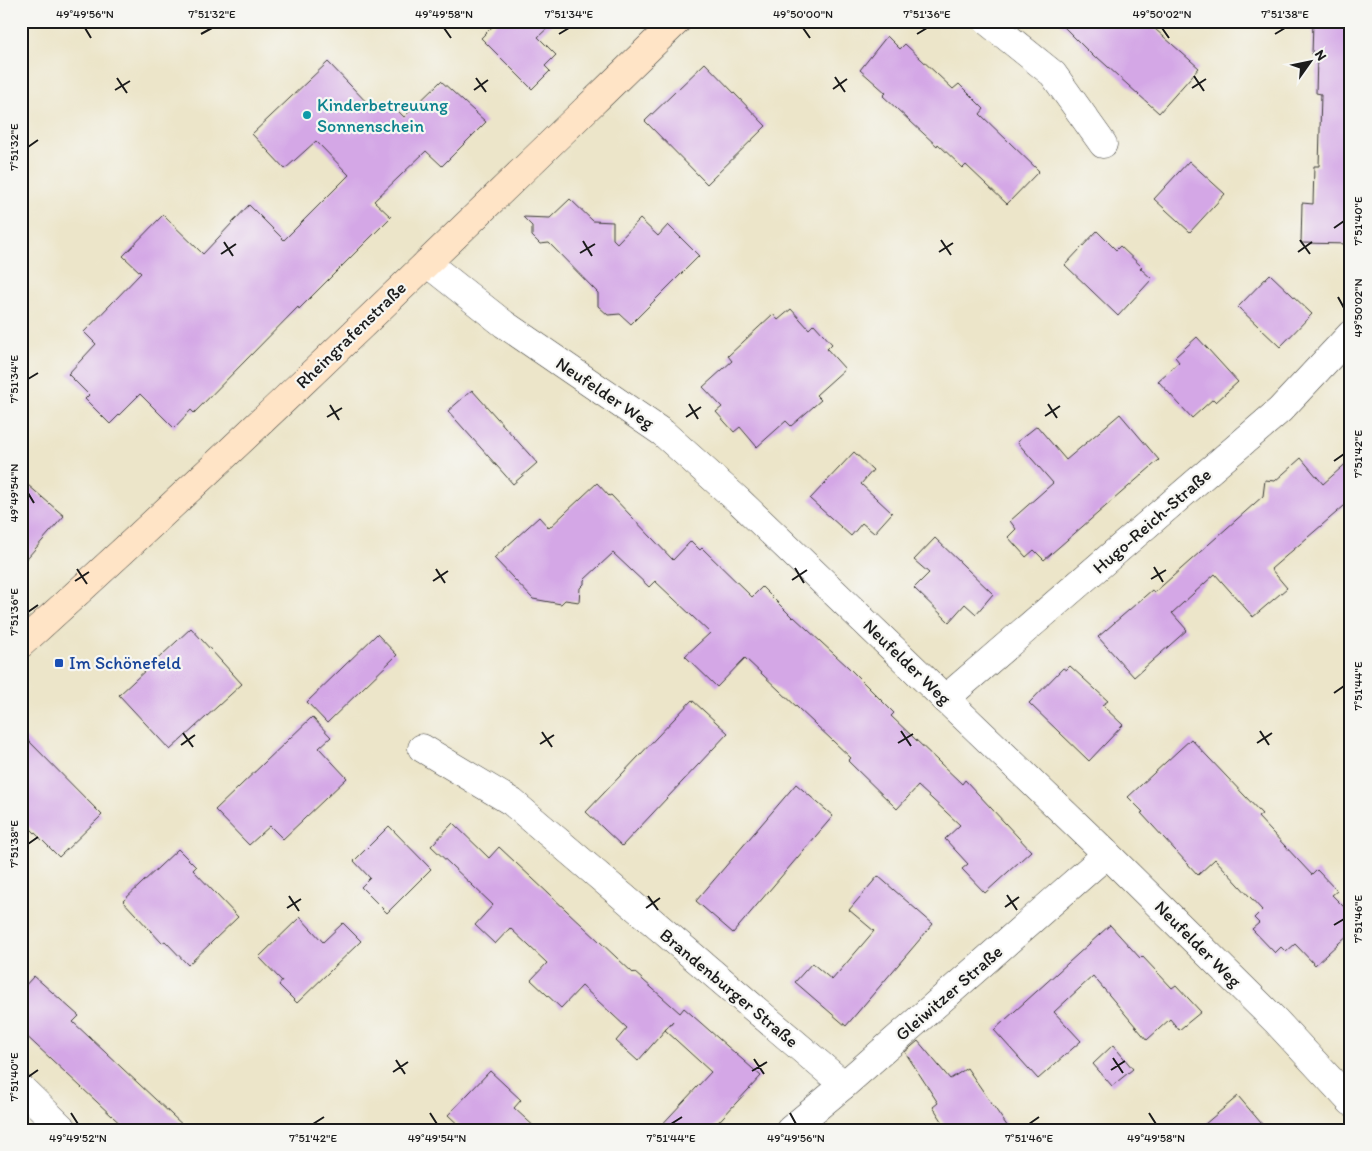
<svg xmlns="http://www.w3.org/2000/svg" width="1372" height="1151" font-family="Itim,sans-serif">
	<rect width="100%" height="100%" fill="#f6f6f2"/>
	<filter id="ink" filterUnits="userSpaceOnUse"><feTurbulence type="fractalNoise" baseFrequency=".02" numOctaves="2"/><feDisplacementMap in="SourceGraphic" scale="10" xChannelSelector="R" yChannelSelector="G"/><feConvolveMatrix kernelMatrix="1 2 1 2 8 2 1 2 1" color-interpolation-filters="sRGB"/></filter>
	<filter id="wash" filterUnits="userSpaceOnUse"><feTurbulence type="fractalNoise" baseFrequency=".0096" numOctaves="4" result="noise"/><feDisplacementMap in="SourceGraphic" scale="20" xChannelSelector="R" yChannelSelector="G"/><feGaussianBlur stdDeviation="1.12" result="paint"/><feColorMatrix in="noise" values="0 0 0 0 0 0 0 0 0 0 0 0 0 0 0 0 0 1.4 0 .05"/><feComposite in="paint" operator="in"/></filter>
	<g filter="url(#wash)">
		<rect width="100%" height="100%" fill="#ece5c9"/>
		<g id="blocks">
			<g fill="#d4a7e6">
				<path d="M498 21H555L538 37 556 55 545 66 550 71 532 89 481 38Z"/>
				<path d="M1058 21H1146L1199 68 1159 113 1097 57 1095 58Z"/>
				<path d="M1313 21H1351L1349 244 1301 243 1302 203 1313 204 1314 166H1319L1321 94 1316 93 1317 56 1312 55Z"/>
				<path d="M887 36 900 49 905 44 953 89 959 84 984 109 980 114 1039 171 1007 204 966 165 963 168 938 144 937 146 883 96 886 93 860 70Z"/>
				<path d="M328 62 372 108 378 103 386 110 391 104 404 117 441 81 486 122 442 166 426 151 374 201 391 217 299 309 298 307 194 413 191 410 174 428 140 394 110 424 85 399 89 395 68 374 96 344 84 332 141 273 123 256 163 215 203 254 249 205 284 240 349 175 316 141 285 169 252 134Z"/>
				<path d="M705 63 766 126 707 184 645 121Z"/>
				<path d="M1189 161 1225 194 1190 232 1154 199Z"/>
				<path d="M570 199 593 221 613 222V239L617 243 640 219 658 236 668 225 699 256 631 324 620 314 608 315 598 306V293L549 243 540 244 532 236V226L523 217 550 218Z"/>
				<path d="M1097 231 1116 250 1120 246 1142 267 1140 268 1152 279 1118 316 1065 265Z"/>
				<path d="M1270 274 1312 314 1280 347 1238 307Z"/>
				<path d="M791 309 809 329 814 324 832 344 827 349 845 369 816 395 821 400 791 426 786 421 757 447 740 427 734 432 716 412 722 407 703 387 732 361 728 356 773 314 778 320Z"/>
				<path d="M1197 337 1238 382 1216 402 1213 399 1192 418 1158 381 1179 362 1175 357Z"/>
				<path d="M472 390 537 463 513 484 448 411Z"/>
				<path d="M1120 414 1159 460 1044 560 1034 550 1026 557 1008 537 1016 529 1010 521 1053 483 1017 442 1037 426 1066 460Z"/>
				<path d="M854 452 873 470 861 484 892 513 874 533 862 523 851 536 810 499Z"/>
				<path d="M1301 458 1323 484 1351 459V500L1271 569 1287 588 1253 617 1215 574 1172 613 1187 630 1134 677 1098 637 1152 590 1154 593 1263 496 1265 480 1275 481Z"/>
				<path d="M21 479 64 516 21 565Z"/>
				<path d="M597 483 609 496 611 495 673 560 691 541 700 550 702 548 752 597 762 587 793 618 794 617 848 667 894 713 891 716 962 784 965 780 1031 851 985 893 962 869 968 864 945 839 960 825 918 786 897 809 848 761 851 758 745 658 717 687 685 656 710 633 655 581 649 587 613 553 584 580V584L580 588 579 602 565 600 561 604 533 599 494 558 539 517 549 528Z"/>
				<path d="M935 538 993 594 976 614 965 604 949 622 914 588 929 573 914 560Z"/>
				<path d="M191 628 242 684 170 750 119 695Z"/>
				<path d="M377 634 397 655 327 723 307 702Z"/>
				<path d="M1070 666 1108 701 1102 705 1123 725 1089 761 1029 703 1063 668 1066 670Z"/>
				<path d="M692 700 728 733 622 846 586 812Z"/>
				<path d="M312 717 331 737 319 748 347 778 283 839 270 826 249 845 215 810Z"/>
				<path d="M21 733 102 815 59 857 21 819Z"/>
				<path d="M1191 739 1262 814 1258 817 1312 875 1317 870 1337 891 1332 895 1351 914V932L1315 965 1295 944 1286 952 1281 947 1275 953 1252 929 1259 923 1254 918 1262 910 1215 859 1198 875 1141 813 1143 812 1128 797Z"/>
				<path d="M796 784 833 816 733 933 696 901Z"/>
				<path d="M453 823 489 858 499 847 633 973 634 972 680 1013 684 1008 761 1076 711 1130H657L711 1072 665 1030 673 1021 638 1061 616 1041 627 1028 582 986 561 1008 531 980 547 963 510 928 495 944 475 925 493 905 431 846Z"/>
				<path d="M389 826 431 869 387 913 361 887 370 878 354 861Z"/>
				<path d="M178 849 196 867 193 870 238 917 188 965 165 941 162 943 123 901Z"/>
				<path d="M878 876 933 924 846 1026 795 982 812 963 832 980 874 931 849 910Z"/>
				<path d="M300 917 323 942 343 923 361 941 297 1003 279 985 282 981 259 957Z"/>
				<path d="M1110 925 1140 958 1142 956 1172 988 1176 985 1201 1012 1179 1030 1170 1019 1147 1040 1093 976 1054 1012 1081 1041 1038 1079 994 1030Z"/>
				<path d="M34 976 79 1016 73 1022 188 1130H127L21 1031V990Z"/>
				<path d="M918 1041 950 1079 967 1068 1010 1130H948L933 1107 938 1103 905 1052Z"/>
				<path d="M1113 1045 1133 1069 1112 1086 1093 1064Z"/>
				<path d="M490 1071 521 1100 514 1108 538 1130H464L448 1115Z"/>
				<path d="M1238 1096 1267 1130H1198Z"/>
			</g>
		</g>
	</g>
	<g filter="url(#ink)">
		<use href="#blocks" fill-opacity="0" stroke="#3b3a36" stroke-width="1"/>
		<g fill="none" stroke-linecap="round" stroke-linejoin="round">
			<defs>
				<g id="street">
					<path d="M987 21 1053 74 1103 144"/>
					<path d="M427 263 504 324 663 433 739 501 1107 854 1276 1021 1351 1102"/>
					<path d="M945 699 1280 410 1351 334"/>
					<path d="M422 748 512 802 844 1085"/>
					<path d="M21 1088 64 1130"/>
					<path d="M790 1130 844 1085 1107 854"/>
				</g>
				<path id="secondary" d="M21 644C245 442 460 231 677 21"/>
			</defs>
			<use href="#street" stroke="#3b3a36" stroke-width="29"/>
			<use href="#secondary" stroke="#3b3a36" stroke-width="29"/>
			<use href="#street" stroke="#fff" stroke-width="28"/>
			<use href="#secondary" stroke="#ffe4c6" stroke-width="28"/>
		</g>
	</g>
	<path fill="none" stroke="#1c1c1c" stroke-width="2" d="M85 28 91 38M444 28 451 38M803 28 810 38M1162 28 1169 38M201 34 212 28M559 34 569 28M917 34 927 28M1275 34 1285 28M1194 76 1204 91M835 77 845 92M117 78 127 93M476 78 486 92M1192 88 1206 79M833 89 847 79M115 90 130 81M474 90 488 80M28 147 38 140M1334 228 1344 221M941 240 951 255M1300 240 1310 254M583 241 592 256M224 242 233 256M939 252 953 243M1298 252 1312 242M580 253 595 244M221 254 236 244M1338 297 1344 308M28 379 38 373M689 404 698 419M1048 404 1057 418M330 405 339 420M1045 416 1060 406M327 417 342 408M686 417 701 407M1334 461 1344 454M28 493 34 503M1154 567 1163 582M795 568 804 583M77 569 87 584M436 569 445 583M1151 579 1166 570M792 580 807 570M75 581 89 572M433 581 448 571M28 612 38 605M1334 693 1344 686M901 731 911 746M1260 731 1269 745M542 732 552 747M183 733 193 747M898 743 913 734M1257 743 1272 733M540 744 554 735M181 745 195 735M28 844 38 837M1007 895 1017 910M289 896 299 911M648 896 658 910M1005 907 1019 897M287 908 301 899M646 908 660 898M1334 925 1344 919M1113 1058 1123 1073M754 1059 764 1074M396 1060 405 1074M1111 1070 1125 1061M752 1071 767 1062M393 1072 408 1062M28 1077 38 1070M71 1113 78 1124M430 1113 437 1124M790 1113 796 1124M1149 1113 1156 1124M313 1124 324 1117M671 1124 682 1117M1029 1124 1039 1117"/>
	<circle fill="#0f9aa8" stroke="#f6f6f2" stroke-width="2" cx="307" cy="115" r="5"/>
	<rect fill="#1a4fb4" stroke="#f6f6f2" stroke-width="2" x="54" y="658" width="10" height="10" rx="2.5"/>
	<g text-anchor="middle" dominant-baseline="central" stroke-width="4.5" stroke-linejoin="round" paint-order="stroke">
		<g font-size="18" fill="#0d838f" stroke="#f6f6f2" text-anchor="start">
			<text x="317" y="105">Kinderbetreuung<tspan x="317" dy="21">Sonnenschein</tspan></text>
		</g>
		<g font-size="18" fill="#1c1c1c" stroke="#f6f6f2">
			<text transform="translate(351 335) rotate(-44)">Rheingrafenstraße</text>
			<text transform="translate(605 393) rotate(34)">Neufelder Weg</text>
			<text transform="translate(1152 521) rotate(-41)">Hugo-Reich-Straße</text>
			<text transform="translate(907 662) rotate(44)">Neufelder Weg</text>
			<text transform="translate(1198 944) rotate(45)">Neufelder Weg</text>
			<text transform="translate(729 988) rotate(40)">Brandenburger Straße</text>
			<text transform="translate(949 993) rotate(-41)">Gleiwitzer Straße</text>
		</g>
		<g font-size="18" fill="#164399" stroke="#f6f6f2" text-anchor="start">
			<text x="69" y="663">Im Schönefeld</text>
		</g>
	</g>
	<rect width="1372" height="1151" fill="none" stroke="#f6f6f2" stroke-width="55"/>
	<g transform="translate(1310 62) rotate(57)" stroke="#f6f6f2" stroke-width="4" paint-order="stroke">
	<path d="M0-4L9 19L0 12L-9 19Z" fill="#1c1c1c"/>
	<text y="-8" font-size="14" font-weight="bold" text-anchor="middle" fill="#1c1c1c">N</text>
	</g>
	<rect x="28" y="28" width="1316" height="1096" fill="none" stroke="#1c1c1c" stroke-width="2"/>
	<g font-size="12" text-anchor="middle" fill="#1c1c1c">
		<text x="85" y="18">49°49'56"N</text>
		<text x="212" y="18">7°51'32"E</text>
		<text x="444" y="18">49°49'58"N</text>
		<text x="569" y="18">7°51'34"E</text>
		<text x="803" y="18">49°50'00"N</text>
		<text x="927" y="18">7°51'36"E</text>
		<text x="1162" y="18">49°50'02"N</text>
		<text x="1285" y="18">7°51'38"E</text>
		<text transform="translate(14 147) rotate(-90)" y="4">7°51'32"E</text>
		<text transform="translate(1358 221) rotate(-90)" y="4">7°51'40"E</text>
		<text transform="translate(1358 308) rotate(-90)" y="4">49°50'02"N</text>
		<text transform="translate(14 379) rotate(-90)" y="4">7°51'34"E</text>
		<text transform="translate(1358 454) rotate(-90)" y="4">7°51'42"E</text>
		<text transform="translate(14 493) rotate(-90)" y="4">49°49'54"N</text>
		<text transform="translate(14 612) rotate(-90)" y="4">7°51'36"E</text>
		<text transform="translate(1358 686) rotate(-90)" y="4">7°51'44"E</text>
		<text transform="translate(14 844) rotate(-90)" y="4">7°51'38"E</text>
		<text transform="translate(1358 919) rotate(-90)" y="4">7°51'46"E</text>
		<text transform="translate(14 1077) rotate(-90)" y="4">7°51'40"E</text>
		<text x="78" y="1142">49°49'52"N</text>
		<text x="313" y="1142">7°51'42"E</text>
		<text x="437" y="1142">49°49'54"N</text>
		<text x="671" y="1142">7°51'44"E</text>
		<text x="796" y="1142">49°49'56"N</text>
		<text x="1029" y="1142">7°51'46"E</text>
		<text x="1156" y="1142">49°49'58"N</text>
	</g>
</svg>
